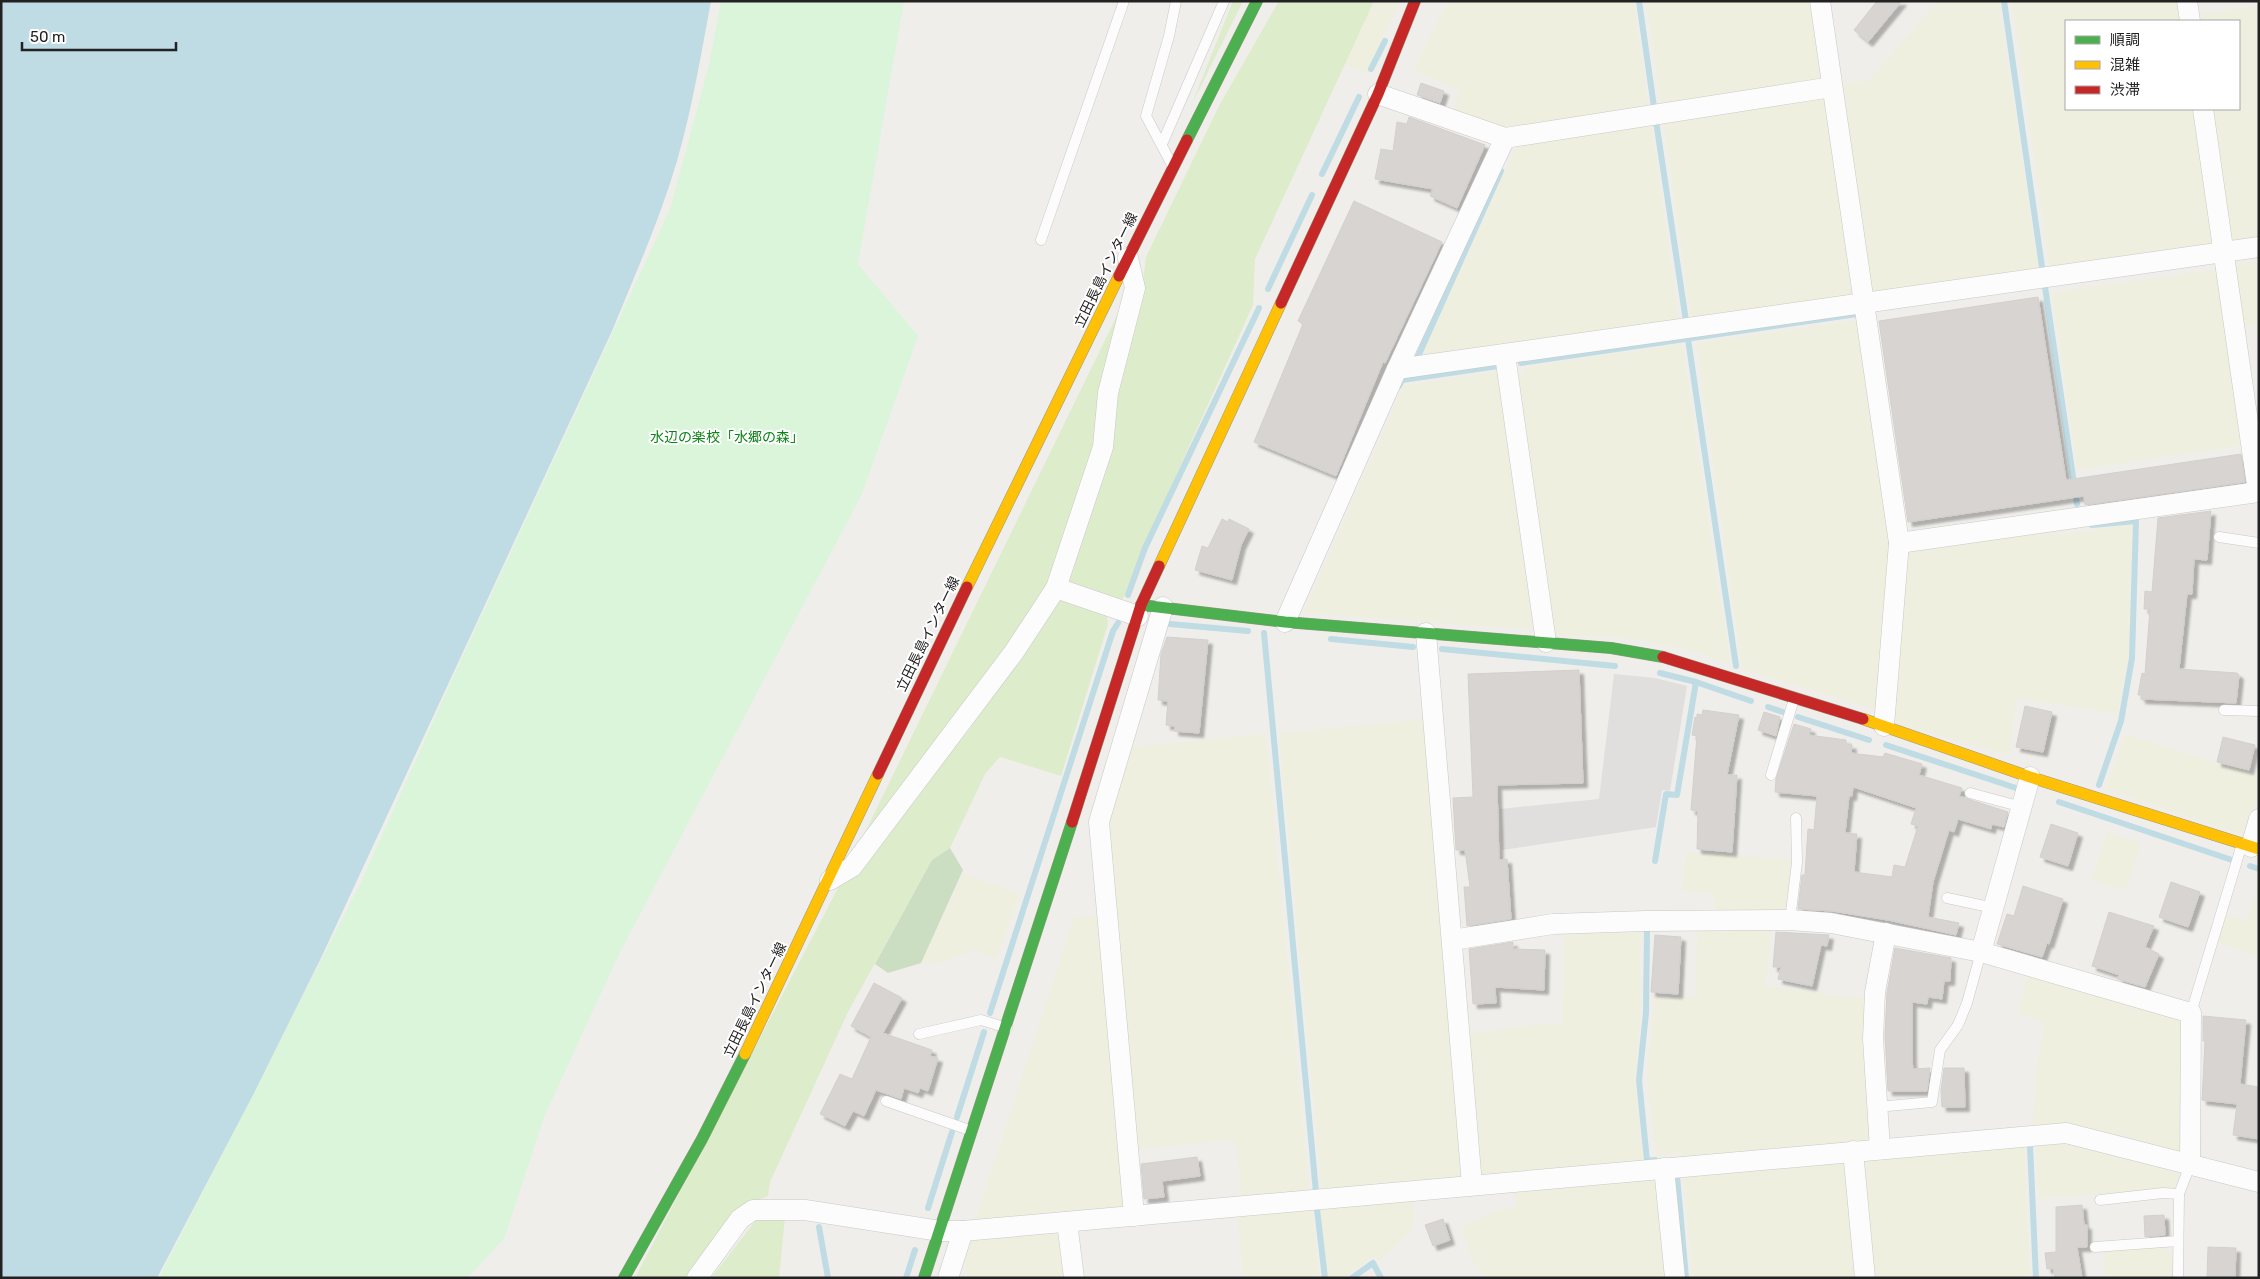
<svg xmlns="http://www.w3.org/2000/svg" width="2260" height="1279" font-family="Rubik,'Noto Sans JP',sans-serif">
	<defs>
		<filter id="shadow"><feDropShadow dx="4.5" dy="4.5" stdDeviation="1" flood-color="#0004"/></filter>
	</defs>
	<rect width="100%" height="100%" fill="#f0eeeb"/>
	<g fill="#efefdf">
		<path d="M1374 1H1400L1367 74 1344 64Z"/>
		<path d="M1448 1H1633L1649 109 1514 129 1498 128 1453 115 1459 90 1413 70Z"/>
		<path d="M1646 1H1813L1825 82 1661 106Z"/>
		<path d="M1938 1H1998L2039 272 1879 295 1869 288 1839 85 1869 80Z"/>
		<path d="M2012 1H2180L2183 21H2066V109H2196L2216 244 2050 270Z"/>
		<path d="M2259 6V240L2236 243 2230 237 2211 109H2239V21H2199L2198 14Z"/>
		<path d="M1828 95 1856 296 1691 321 1663 119Z"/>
		<path d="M1651 122 1679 321 1427 359 1423 354 1518 142Z"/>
		<path d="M2259 260V324L2242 327 2231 264Z"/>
		<path d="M2219 269 2246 445 2077 470 2052 292Z"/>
		<path d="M1860 320 1892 535 1881 711 1742 669 1696 343Z"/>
		<path d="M1682 344 1730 664 1687 649 1641 640 1555 634 1517 379 1526 367Z"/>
		<path d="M1502 371 1540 630 1303 613 1404 385Z"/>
		<path d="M2132 524 2129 655 2117 714 2017 698 2009 755 1899 724 1895 719 1907 550 2058 526V535Z"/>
		<path d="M1423 719 1464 1172 1457 1180 1322 1192 1279 733Z"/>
		<path d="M1266 734 1309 1193 1241 1199 1236 1140 1136 1149 1106 816 1126 747Z"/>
		<path d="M2125 734 2259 776V790L2246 836 2105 789Z"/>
		<path d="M2107 832 2141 843 2126 891 2092 880Z"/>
		<path d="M1687 852 1793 860 1787 915 1715 916 1714 895 1681 890Z"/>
		<path d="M963 874 1020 893 996 959 974 950 936 964 921 963Z"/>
		<path d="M2259 881V957L2217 942 2225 914 2247 921Z"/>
		<path d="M1102 916 1125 1206 975 1221 1074 917Z"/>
		<path d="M1772 927 1765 986 1870 999 1869 1143 1683 1162 1682 1153 1656 1156 1647 1079 1654 998 1696 996 1697 930Z"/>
		<path d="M1640 931V1014L1635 1081 1643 1164 1478 1178 1468 1034 1520 1026 1562 1023 1564 934Z"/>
		<path d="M2028 974 2180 1020 2184 1025V1139L2178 1151 2065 1123 2032 1126 2037 1062 2044 1021 2018 1014Z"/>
		<path d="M2068 1140 2172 1165 2179 1176 2174 1188 2039 1199 2036 1141Z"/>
		<path d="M2024 1143 2030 1278H1874L1864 1174 1866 1157Z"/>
		<path d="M1840 1159 1849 1168 1859 1278H1693L1683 1174Z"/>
		<path d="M1658 1176 1668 1278H1485L1473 1260 1461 1227 1501 1209H1516L1515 1189Z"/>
		<path d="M1413 1199 1414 1224 1410 1232 1379 1261 1376 1255 1344 1278H1328L1320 1208Z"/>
		<path d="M1312 1209 1319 1278H1243L1237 1214Z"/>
		<path d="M1056 1228 1063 1235 1068 1278H967L964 1253 970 1237Z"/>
		<path d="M2164 1247 2172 1254 2173 1278H2106L2103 1251Z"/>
	</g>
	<g fill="#ddeccb">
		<path d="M1233 1H1243L1191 106Z"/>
		<path d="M1279 1H1374L1255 259 1253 305 1144 546 1125 595 1119 603 1072 585 1066 575 1113 393 1141 299 1146 257 1219 106Z"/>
		<path d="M1125 299 1099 443 1049 588 852 859Z"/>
		<path d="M1059 600 1107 616 1108 624 1061 776 1000 757 985 774 950 848 932 860 848 1012 770 1182 768 1196 750 1203 691 1278H635L839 886 936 763 967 733Z"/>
		<path d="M785 1217 779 1278H711L756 1220Z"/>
	</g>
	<path fill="#cbdec1" d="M950 848 963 870 921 963 888 973 875 964 932 860Z"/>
	<path fill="#daf5da" d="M721 1H904L858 264 918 336 862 494 620 952 544 1117 504 1239 467 1278H159L361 882 455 673 670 209 709 65Z"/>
	<path fill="#e0dfde" d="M1614 674 1655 678 1687 686 1670 791 1662 790 1656 827 1502 850 1500 809 1599 799Z"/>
	<path fill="#bfdbe3" d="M1 1H711C701 55 692 109 677 161 660 219 635 275 612 331L321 958 254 1093 157 1278H1Z"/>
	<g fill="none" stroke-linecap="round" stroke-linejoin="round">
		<g stroke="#bfdbe3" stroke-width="6">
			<path d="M1639 1 1654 107"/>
			<path d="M2004 1 2042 267"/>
			<path d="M1371 69 1385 41"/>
			<path d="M1656 121 1686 321"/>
			<path d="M1322 174 1359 97"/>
			<path d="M2045 287 2077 504"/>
			<path d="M1268 289 1312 195"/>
			<path d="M1688 339 1736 666"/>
			<path d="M1416 361 1501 171"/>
			<path d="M1521 363 1857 314"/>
			<path d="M1399 386 1402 380 1498 366"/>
			<path d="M2092 525 2136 521 2132 658 2121 721 2099 785"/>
			<path d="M1128 595 1145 548 1259 308"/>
			<path d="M1170 624 1248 631"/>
			<path d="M1264 633 1316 1192"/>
			<path d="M1331 639 1413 647"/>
			<path d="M1442 649 1615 666"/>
			<path d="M1660 673 1696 682 1751 701"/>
			<path d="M1768 707 1783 712"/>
			<path d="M1798 717 1869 740"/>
			<path d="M1886 745 2016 788"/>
			<path d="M2059 802 2232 860"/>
			<path d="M1655 861 1666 794 1677 795 1696 682"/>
			<path d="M2250 866 2259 869"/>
			<path d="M1647 931 1646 1013 1639 1080 1647 1161 1655 1160"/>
			<path d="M990 1013 1113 631 1118 623"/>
			<path d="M957 1117 984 1032"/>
			<path d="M2030 1146 2036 1278"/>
			<path d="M1677 1176 1686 1278"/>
			<path d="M928 1208 952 1132"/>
			<path d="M1317 1209 1325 1278"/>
			<path d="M819 1227 828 1278"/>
			<path d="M906 1278 915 1250"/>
			<path d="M1352 1278 1373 1263 1381 1278"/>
		</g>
	</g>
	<g fill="#d7d4d2" stroke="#d3d0cc" fill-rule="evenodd" filter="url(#shadow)">
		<path d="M1877 1H1902L1868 42 1854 30Z"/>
		<path d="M1421 83 1444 91 1440 103 1417 95Z"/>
		<path d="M1409 117 1485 145 1457 208 1430 196 1433 189 1375 179 1381 149 1393 151 1397 122 1407 124Z"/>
		<path d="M1354 201 1442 242 1385 363 1383 362 1336 476 1254 442 1303 324 1298 321Z"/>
		<path d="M2038 297 2066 480 2241 454 2245 482 2085 505 2084 496 1908 522 1879 321Z"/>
		<path d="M2211 511 2207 560 2194 559 2192 594H2187L2179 669 2237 673 2239 675 2236 703 2141 699V695H2138L2142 673 2145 674 2150 609H2144L2145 591 2152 592 2158 518Z"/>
		<path d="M1222 519 1228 522 1229 519 1249 529 1241 545 1232 580 1195 570 1202 546 1208 548Z"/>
		<path d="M1167 637 1208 640 1199 733 1174 731 1175 726 1166 725 1168 701 1158 700 1161 654Z"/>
		<path d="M1579 670 1583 783 1497 785 1499 860 1507 859 1511 919 1467 926 1464 887H1470L1465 850H1456L1453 798 1473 797 1468 674Z"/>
		<path d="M2025 706 2052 712 2043 752 2016 747Z"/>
		<path d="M1703 710 1739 715 1727 775H1737L1732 852 1697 849 1698 811 1691 810 1697 736 1692 735 1695 717 1697 718V714L1702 715Z"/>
		<path d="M1764 712 1780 717 1776 736 1758 730Z"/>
		<path d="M1794 724 1811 729 1809 735 1846 740V744L1852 745 1851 753 1883 757 1885 753 1922 764 1919 775 1962 788 1959 796 2008 812 2004 827 1992 824 1991 829 1958 819 1954 832 1949 830 1933 882 1928 917 1959 923 1956 935 1888 920 1832 911 1798 909 1802 875H1805L1808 829 1814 830 1817 796 1775 792 1776 779ZM1853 787 1916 808 1911 824 1918 826 1905 867 1894 865 1892 877 1854 872 1857 834 1845 833 1849 796H1852Z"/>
		<path d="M2223 737 2255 745 2249 770 2217 762Z"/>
		<path d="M2051 824 2078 833 2068 866 2040 857Z"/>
		<path d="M2171 882 2200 892 2188 927 2159 917Z"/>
		<path d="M2023 886 2063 899 2049 944 2047 943 2042 957 1997 944 2007 914 2014 916Z"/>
		<path d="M2109 912 2154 926 2145 947 2159 954 2145 987 2117 979 2119 975 2092 966Z"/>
		<path d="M1776 932 1829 935 1827 946 1821 945 1812 986 1778 979 1781 967H1773Z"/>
		<path d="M1655 935 1681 937 1678 994 1651 992Z"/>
		<path d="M1513 942V949L1545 950 1544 990 1495 987 1496 1003 1473 1004 1469 949Z"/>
		<path d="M1895 948 1951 958 1950 981H1944L1942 999 1928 997 1927 1004 1912 1002V1061L1913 1069 1930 1068 1927 1091H1888L1885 1035 1887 993Z"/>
		<path d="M874 983 902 998 883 1033 932 1050 930 1056 938 1058 928 1091 920 1088 918 1093 904 1088 901 1099 876 1090 864 1116 853 1111 845 1126 820 1114 840 1074 852 1079 871 1037 851 1026Z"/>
		<path d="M2203 1016 2246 1020 2240 1084 2259 1087V1139L2233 1135 2237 1104 2202 1100 2205 1041H2203Z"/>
		<path d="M1944 1068H1964L1965 1107H1942L1941 1091Z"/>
		<path d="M1197 1157 1200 1176 1162 1181 1164 1197 1144 1199 1141 1164Z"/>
		<path d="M2082 1205 2084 1225H2087V1247H2077L2082 1278H2055L2053 1268 2047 1269 2045 1253 2056 1252V1207Z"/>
		<path d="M2164 1215 2165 1235 2145 1237 2144 1216Z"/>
		<path d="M1443 1219 1450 1240 1433 1246 1425 1225Z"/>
		<path d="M2208 1247 2236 1248 2235 1278H2207Z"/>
	</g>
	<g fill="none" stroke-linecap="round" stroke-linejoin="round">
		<defs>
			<g id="lane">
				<path d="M1162 144 1224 1"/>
				<path d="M1171 163 1146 116 1169 36 1176 1"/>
				<path d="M1041 240 1124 1"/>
				<path d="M2219 537 2259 543"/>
				<path d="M2224 710 2259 711"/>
				<path d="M1771 775 1794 699"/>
				<path d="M1970 793 2022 807"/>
				<path d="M1947 898 1994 908"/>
				<path d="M1790 920 1797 862 1796 818"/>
				<path d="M2191 1013 2242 844"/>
				<path d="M919 1034 981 1020 1007 1028"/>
				<path d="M886 1101 972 1131"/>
				<path d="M1877 1107 1932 1102 1940 1050 1958 1025 1967 1003 1981 952"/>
				<path d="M2100 1200 2163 1193 2179 1194"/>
				<path d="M2095 1247 2178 1241"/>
				<path d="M2178 1278 2179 1194 2190 1165"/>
			</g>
			<g id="street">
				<path d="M1820 1 1899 543 1884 726"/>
				<path d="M2187 1 2190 21"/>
				<path d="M1378 94 1505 138 1832 87"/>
				<path d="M1505 355 1546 642"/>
				<path d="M1397 369 2259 247"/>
				<path d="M1899 543 2258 492 2203 109"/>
				<path d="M1056 588 1138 616"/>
				<path d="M1285 622 1397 369 1505 138"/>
				<path d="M1426 633 1472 1185"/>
				<path d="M2251 847 2259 819"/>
				<path d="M830 880 852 867 1014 652 1056 588 1103 447 1108 393 1135 288 1128 258"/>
				<path d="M1452 940 1553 924 1645 921 1790 920 1831 923 1981 952 2191 1013 2190 1165"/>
				<path d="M1981 952 2030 777"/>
				<path d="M1880 1149 1873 1039 1875 992 1886 933"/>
				<path d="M1853 1151 1865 1278"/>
				<path d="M1664 1168 1675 1278"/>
				<path d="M1134 1216 1099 822 1163 607"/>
				<path d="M1067 1222 1074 1278"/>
				<path d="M697 1278 740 1219 753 1210H805L940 1231H963L2066 1133 2259 1182"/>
				<path d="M948 1278 963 1231"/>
			</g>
			<g id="fast">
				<path d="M1187 140 1257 1"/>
				<path d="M1141 605 1285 622 1611 648 1663 657"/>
				<path d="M624 1278 702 1139 745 1054"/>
				<path d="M924 1278 1072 822"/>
			</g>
			<g id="slow">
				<path d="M1159 566 1281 303"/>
				<path d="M967 587 1119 276"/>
				<path d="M1863 719 2030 777 2259 849"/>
				<path d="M745 1054 878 774"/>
			</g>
			<g id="jam">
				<path d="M1119 276 1187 140"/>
				<path d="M1281 303 1378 94 1415 1"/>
				<path d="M1663 657 1863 719"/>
				<path d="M878 774 967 587"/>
				<path d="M1072 822 1141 605 1159 566"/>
			</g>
		</defs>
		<use href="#lane" stroke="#c9c8c7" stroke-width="11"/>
		<use href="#street" stroke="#c9c8c7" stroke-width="21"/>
		<use href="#fast" stroke="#999a82" stroke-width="12"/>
		<use href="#slow" stroke="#999a82" stroke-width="12"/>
		<use href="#jam" stroke="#999a82" stroke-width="12"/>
		<use href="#lane" stroke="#fdfcfc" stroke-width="10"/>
		<use href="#street" stroke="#fdfcfc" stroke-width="20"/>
		<use href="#fast" stroke="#4caf50" stroke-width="11"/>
		<use href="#slow" stroke="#ffc107" stroke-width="11"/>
		<use href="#jam" stroke="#c62828" stroke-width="11"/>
	</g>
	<g text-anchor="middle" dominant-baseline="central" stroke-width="4" stroke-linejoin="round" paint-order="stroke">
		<g font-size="14" fill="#222" stroke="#fff">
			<text transform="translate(1106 270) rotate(-64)">立田長島インター線</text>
			<text transform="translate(928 634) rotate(-64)">立田長島インター線</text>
			<text transform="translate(755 1000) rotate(-64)">立田長島インター線</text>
		</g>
		<g font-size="14" fill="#0c8416" stroke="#fff">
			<text x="727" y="437">水辺の楽校「水郷の森」</text>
		</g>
	</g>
	<rect width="2260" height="1279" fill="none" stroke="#222222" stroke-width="5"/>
	<rect x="2065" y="20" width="175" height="90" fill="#ffffff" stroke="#a7a7a7"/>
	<rect x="2075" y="36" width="25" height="8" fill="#4caf50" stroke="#a7a7a7"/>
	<text x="2110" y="45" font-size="15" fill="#222222">順調</text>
	<rect x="2075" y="61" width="25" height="8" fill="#ffc107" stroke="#a7a7a7"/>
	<text x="2110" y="70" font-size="15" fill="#222222">混雑</text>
	<rect x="2075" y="86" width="25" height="8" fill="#c62828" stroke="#a7a7a7"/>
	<text x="2110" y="95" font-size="15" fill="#222222">渋滞</text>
	<path d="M22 42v8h154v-8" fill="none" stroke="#222222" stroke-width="2.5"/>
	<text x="30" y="42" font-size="15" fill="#222222" stroke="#ffffff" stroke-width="4" paint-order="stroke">50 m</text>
</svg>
